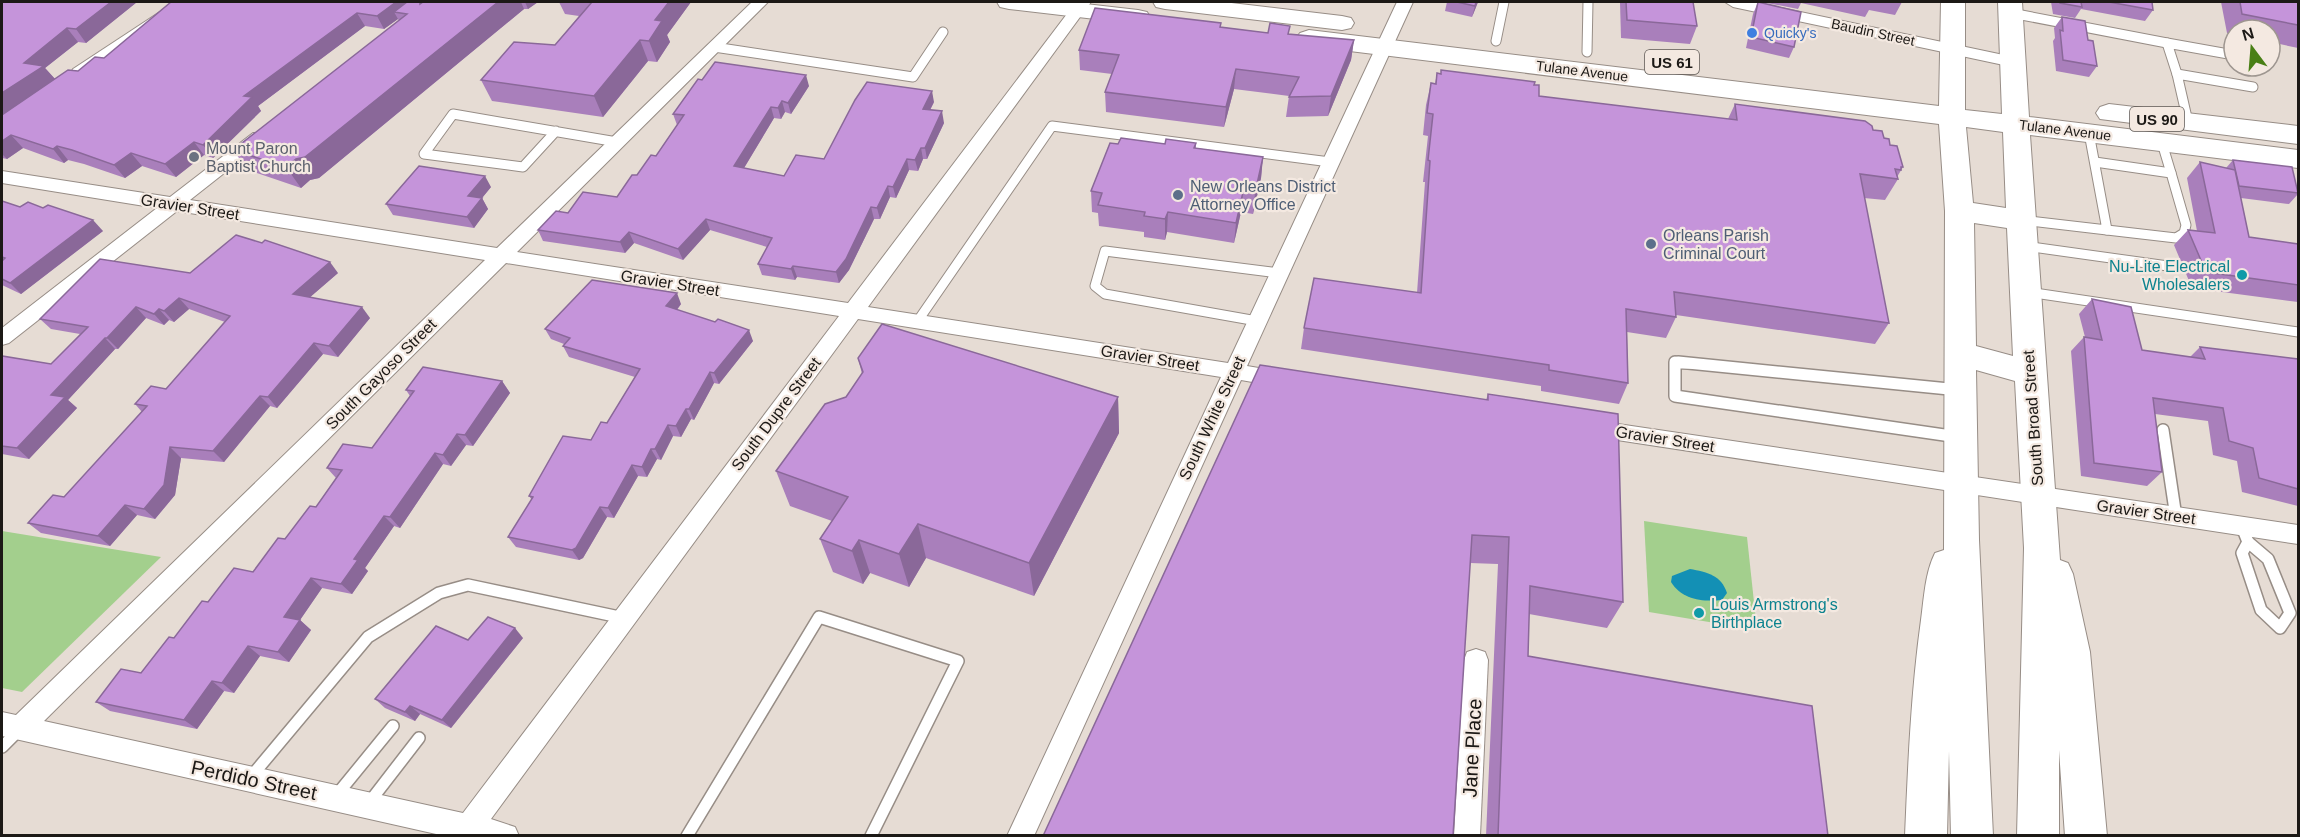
<svg xmlns="http://www.w3.org/2000/svg" width="2300" height="837" font-family="Helvetica,sans-serif">
	<rect width="100%" height="100%" fill="#e6dcd4"/>
	<g fill="#a3cf8d">
		<path d="M1644 521 1747 537 1757 630 1649 612Z"/>
		<path d="M2 531 161 557 22 692 2 688Z"/>
	</g>
	<path fill="#1390b5" d="M1690 569C1707 572 1721 575 1727 593L1722 600C1703 602 1682 600 1671 582L1672 576Z"/>
	<g fill="none" stroke-linecap="round" stroke-linejoin="round">
		<defs>
			<g id="service-far1">
				<path d="M2011 13 2167 43"/>
				<path d="M1496 41 1504 2"/>
				<path d="M714 47 913 77 943 32"/>
				<path d="M1587 52 1588 2"/>
				<path d="M2177 74 2167 43 2234 55"/>
				<path d="M2188 122 2177 74 2253 87"/>
				<path d="M556 131 523 167 424 154 453 114 617 142"/>
				<path d="M2162 143 2171 173"/>
				<path d="M2095 162 2171 173 2186 225 2184 233 2176 238 2107 230"/>
				<path d="M2022 220 2107 230 2089 133"/>
				<path d="M2025 246 2168 266"/>
				<path d="M2028 292 2298 332"/>
				<path d="M1257 321 1105 294 1095 286 1105 251 1279 273"/>
				<path d="M917 322 1052 126 1330 162"/>
				<path d="M1675 364H1693"/>
			</g>
			<g id="service">
				<path d="M1675 362V396L1958 437"/>
				<path d="M1678 362 1959 390"/>
				<path d="M2163 430 2176 517"/>
				<path d="M2242 527 2248 542"/>
				<path d="M2248 542 2268 559 2290 613 2280 628 2261 610 2242 553Z"/>
				<path d="M2 747 20 729"/>
				<path d="M250 778 368 637 439 593 468 585 624 618"/>
				<path d="M335 797 393 726"/>
				<path d="M368 804 419 738"/>
				<path d="M687 836 819 617 958 661 871 836"/>
			</g>
			<g id="minor">
				<path d="M175 2H193L85 77H73L71 73 73 69Z"/>
				<path d="M752 2H768L517 252 848 303 1076 2H1091L868 307 1228 363 1397 2H1413L1247 366 1288 373 1291 379 1288 385 1281 387 1241 380 1034 836H1007L1221 377 858 319 491 819 515 827 519 836H445L2 736V712L16 715 485 260 177 211 9 343 2 345V328L157 208 2 183V171L170 197 253 133H265L268 137 265 141 190 200 497 248ZM506 263 839 316 463 813 44 721Z"/>
				<path d="M1725 2H1753L2013 57 2021 62 2013 67 1733 7Z"/>
				<path d="M1591 420 2298 525V544L1591 436 1584 434 1580 428 1584 422Z"/>
				<path d="M1476 649 1485 652 1488 660 1480 836H1454L1464 660 1467 652Z"/>
			</g>
			<g id="primary">
				<path d="M997 2H1068L1138 10 1147 12 1150 17 1147 22 1138 24 1009 9 1000 7Z"/>
				<path d="M1153 2H1223L1342 16 1351 18 1354 23 1351 28 1342 30 1165 9 1156 7Z"/>
				<path d="M1941 2H1965V110L2002 114 1998 2H2022L2029 117 2298 150V168L2030 135 2060 560 2068 563 2073 574 2090 652 2107 836H2065L2059 750V836H2017L2024 548 2015 381 1976 370 1979 540 1993 836H1951L1949 751 1947 836H1905C1908 764 1911 692 1921 620 1924 598 1925 573 1935 553L1944 550 1945 211 1939 124 1309 46 1300 43 1296 38 1300 33 1309 30 1939 106ZM1966 127 2003 132 2006 208 1973 203ZM1974 223 2007 228 2013 356 1976 346Z"/>
				<path d="M2109 104 2298 126V144L2100 119 2096 113 2100 107Z"/>
			</g>
		</defs>
		<use href="#service-far1" stroke="#978d86" stroke-width="11"/>
		<use href="#service" stroke="#978d86" stroke-width="14"/>
		<use href="#minor" stroke="#978d86" stroke-width="2"/>
		<use href="#primary" stroke="#978d86" stroke-width="2"/>
		<use href="#service-far1" stroke="#fff" stroke-width="9"/>
		<use href="#service" stroke="#fff" stroke-width="11"/>
		<use href="#minor" fill="#fff" fill-rule="evenodd"/>
		<use href="#primary" fill="#fff" fill-rule="evenodd"/>
	</g>
	<g fill="#a97fbb">
		<path d="M2 2H137L86 43 78 42 45 68 55 79 78 71 104 58 171 2H538L528 9H524L319 178 310 180 301 188 248 170 233 150 399 21 398 19 384 29 365 26 258 106 261 111 213 158 204 155 176 177 142 166 125 178 84 164 68 160 64 163 23 148 7 159 2 158Z"/>
		<path d="M559 2H691L667 35 670 42 657 62 648 61 603 117 492 101 481 80 555 45 579 16 565 14Z"/>
		<path d="M1447 2H1478L1472 17 1445 11Z"/>
		<path d="M1620 2H1693L1697 26 1690 44 1621 38Z"/>
		<path d="M1758 2 1794 47 1789 58 1746 48 1753 14Z"/>
		<path d="M1762 2H1902L1895 15 1869 10 1865 17 1801 3 1798 9Z"/>
		<path d="M2051 2H2152L2153 10 2145 21 2081 9 2075 18 2053 14Z"/>
		<path d="M2221 2H2298V48L2270 42V30H2234V35L2227 33Z"/>
		<path d="M2062 17 2088 40 2097 66 2089 77 2056 71 2053 41 2055 38 2054 28Z"/>
		<path d="M1221 27 1268 33 1354 40 1351 60 1328 116 1286 117 1289 96 1234 89 1224 127 1106 112 1105 92 1112 74 1080 70 1079 50Z"/>
		<path d="M1437 73 1534 85 1539 96 1728 119 1735 104 1873 130 1890 145 1903 167 1897 177 1898 179 1885 200 1864 198 1889 323 1875 344 1676 315V317L1666 338 1627 332 1628 383 1619 404 1541 391V386L1301 349 1304 328 1417 293 1425 182H1423L1428 136 1423 135 1426 105 1431 83 1435 84Z"/>
		<path d="M809 86 791 114 785 112 781 119 774 118 744 168 784 176 824 159 934 102 930 110 944 123 927 159H923L918 171 909 170 896 198 890 197 880 219H874L849 270 839 283 797 277 795 280 762 275 758 264 767 247 710 230 683 260 634 243 625 253 543 241 538 230 568 213 617 197 656 156 677 125 673 114Z"/>
		<path d="M1196 143V148L1263 157 1261 178 1253 214 1241 212 1234 243 1167 232 1165 240 1144 237V232L1099 226 1098 213 1092 212 1091 191 1118 144Z"/>
		<path d="M2233 160 2298 191V194L2289 204 2241 198 2249 237 2298 244V302L2192 288 2174 245 2188 230 2197 231 2187 178 2200 162 2226 168Z"/>
		<path d="M491 187 482 198 488 209 474 228 393 215 386 204Z"/>
		<path d="M2 201 20 207 103 231 21 294 2 285Z"/>
		<path d="M190 273H338L310 297 370 318 338 357 323 354 277 408 270 406 224 462 181 458 175 495 155 519 137 515 110 546 41 533 28 523 64 497 142 412 135 404 166 389 225 322 189 309 174 322 169 320 164 325 146 318 118 349H115L68 400 77 408 29 459 2 454V356L51 364 80 334 51 329 40 319Z"/>
		<path d="M2092 299 2142 350 2190 357 2200 347 2298 359V506L2242 492 2237 461 2213 455 2208 421 2155 414 2162 472 2147 486 2081 476 2071 351 2084 337H2085L2079 314Z"/>
		<path d="M681 304 677 310 753 341 719 384 714 383 694 420 691 419 681 437 673 436 661 460 657 459 647 477 638 476 614 518 607 517 583 558 579 560 516 547 508 537 532 500 529 496 591 440 607 423 635 377 569 357 563 346 564 344 551 339 545 329Z"/>
		<path d="M858 358 1118 397 1119 433 1034 596 926 558 909 587 870 573 863 584 833 572 820 539 832 521 790 506 776 471 846 397 862 374Z"/>
		<path d="M502 381 510 393 473 446 466 445 451 466 443 464 400 528 394 526 365 568 368 571 352 594 322 588 300 620 311 630 289 662 260 656 234 693 224 691 197 729 110 711 96 702 141 673 208 602 253 572 316 507 336 478 327 468 372 448 410 396 406 390Z"/>
		<path d="M1488 394 1623 602 1607 628 1529 614 1528 656 1828 836H1486L1498 564 1470 563 1043 836 1486 400Z"/>
		<path d="M523 638 451 728 420 714 415 721 385 708 375 699 468 640Z"/>
	</g>
	<g fill="#8a6899">
		<path d="M111 2H137L86 43 76 29Z"/>
		<path d="M396 2H422L428 14 394 12 398 19 384 29 377 16Z"/>
		<path d="M498 2H521L524 9 319 178 310 180 301 188 286 167Z"/>
		<path d="M525 2H538L528 9Z"/>
		<path d="M669 2H691L667 35 670 42 657 62 649 41 655 20Z"/>
		<path d="M1476 2H1478L1472 17 1475 6Z"/>
		<path d="M357 13 365 26 258 106 261 111 213 158 203 145 244 96Z"/>
		<path d="M67 28 78 42 45 68 55 79 2 115V93L24 63Z"/>
		<path d="M640 40 648 61 603 117 594 96Z"/>
		<path d="M1354 40 1351 60 1328 116 1331 96Z"/>
		<path d="M1236 69 1234 89 1224 127 1226 107Z"/>
		<path d="M806 75 809 86 791 114 788 103Z"/>
		<path d="M932 91 934 102 925 120 923 109Z"/>
		<path d="M782 101 785 112 781 119 778 108Z"/>
		<path d="M771 107 774 118 738 178 734 166Z"/>
		<path d="M942 111 944 123 927 159 925 148Z"/>
		<path d="M11 135 23 148 7 159 2 154V141Z"/>
		<path d="M194 142 204 155 176 177 165 164Z"/>
		<path d="M57 146 68 160 64 163 53 149Z"/>
		<path d="M921 148 923 159 918 171 915 160Z"/>
		<path d="M131 153 142 166 125 178 114 165Z"/>
		<path d="M1263 157 1261 178 1253 214 1255 193Z"/>
		<path d="M907 159 909 170 896 198 893 187Z"/>
		<path d="M485 176 491 187 482 198 488 209 474 228 467 217 468 196Z"/>
		<path d="M888 186 890 197 880 219 877 208Z"/>
		<path d="M1243 192 1241 212 1234 243 1236 223Z"/>
		<path d="M871 207 874 219 849 270 839 283 836 272Z"/>
		<path d="M1168 212 1167 232 1165 240V219Z"/>
		<path d="M706 219 710 230 683 260 678 249Z"/>
		<path d="M93 220 103 231 21 294 10 283Z"/>
		<path d="M629 232 634 243 625 253 620 242Z"/>
		<path d="M330 262 338 273 301 305 293 294Z"/>
		<path d="M793 266 797 277 795 280 791 269Z"/>
		<path d="M677 293 681 304 671 317 666 306Z"/>
		<path d="M179 298 189 309 174 322 164 311Z"/>
		<path d="M136 307 146 318 118 349 107 338Z"/>
		<path d="M362 307 370 318 338 357 329 346Z"/>
		<path d="M159 309 169 320 164 325 154 314Z"/>
		<path d="M749 330 753 341 719 384 714 373Z"/>
		<path d="M105 338 115 349 68 400 77 408 29 459 17 448 51 395Z"/>
		<path d="M314 343 323 354 277 408 268 397Z"/>
		<path d="M710 372 714 383 694 420 689 409Z"/>
		<path d="M502 381 510 393 473 446 465 435Z"/>
		<path d="M260 396 270 406 224 462 213 451Z"/>
		<path d="M1118 397 1119 433 1034 596 1029 563Z"/>
		<path d="M686 409 691 419 681 437 676 426Z"/>
		<path d="M668 425 673 436 661 460 655 449Z"/>
		<path d="M457 434 466 445 451 466 443 455Z"/>
		<path d="M170 447 181 458 175 495 155 519 144 509Z"/>
		<path d="M651 449 657 459 647 477 642 467Z"/>
		<path d="M435 453 443 464 400 528 390 517Z"/>
		<path d="M632 465 638 476 614 518 608 508Z"/>
		<path d="M125 505 137 515 110 546 98 536Z"/>
		<path d="M600 507 607 517 583 558 579 560 572 550Z"/>
		<path d="M384 516 394 526 365 568 368 571 352 594 341 584 354 559Z"/>
		<path d="M918 524 926 558 909 587 899 554Z"/>
		<path d="M859 540 870 573 863 584 852 551Z"/>
		<path d="M311 578 322 588 300 620 311 630 289 662 278 652 284 617Z"/>
		<path d="M515 628 523 638 451 728 442 720Z"/>
		<path d="M248 646 260 656 234 693 222 683Z"/>
		<path d="M212 681 224 691 197 729 184 720Z"/>
		<path d="M410 706 420 714 415 721 405 712Z"/>
	</g>
	<g fill="#c594da" stroke="#8a6899" stroke-width="1.5">
		<path d="M2 2H111L76 29 67 28 24 63 44 66 2 93Z"/>
		<path d="M171 2H396L377 16 357 13 244 96 252 97 203 145 194 142 165 164 131 153 114 165 72 150 57 146 53 149 11 135 2 141V115L68 70 78 71 95 57 104 58Z"/>
		<path d="M407 2H420V4L423 2H498L305 157 296 159 286 167 233 150 407 14 394 12Z"/>
		<path d="M592 2H669L655 20 662 21 649 41 640 40 594 96 481 80 514 42 555 45Z"/>
		<path d="M1457 2H1476L1475 6Z"/>
		<path d="M1626 2H1693L1697 26 1627 20Z"/>
		<path d="M1758 2 1801 12 1794 47 1751 37Z"/>
		<path d="M2060 2H2081L2082 7 2060 3Z"/>
		<path d="M2109 2H2152L2153 10Z"/>
		<path d="M2240 2H2298V25L2242 14Z"/>
		<path d="M1095 8 1221 23 1220 27 1268 33 1270 23 1290 26 1288 34 1354 40 1331 96 1289 97 1299 77 1236 69 1226 107 1105 92 1119 55 1079 50Z"/>
		<path d="M2062 17 2085 21 2088 40 2093 41 2097 66 2063 60 2060 30 2063 31Z"/>
		<path d="M715 62 806 75 788 103 782 101 778 108 771 107 734 166 784 176 796 155 824 159 855 100 867 82 932 91 923 109 942 111 925 148H921L915 160 907 159 893 187 888 186 877 208 871 207 846 259 836 272 793 266 791 269 758 264 772 238 706 219 678 249 629 232 620 242 538 230 556 211 568 213 583 192 617 197 632 175H637L651 155 656 156 684 115 673 114 698 79 702 80Z"/>
		<path d="M1441 70 1535 82 1534 85H1539V96L1737 120 1735 104 1865 121 1872 126 1873 130 1882 131 1884 138 1889 139 1890 145 1897 146 1903 167H1901V170L1895 169 1898 179 1860 174 1889 323 1674 292 1676 317 1626 309 1628 383 1549 370V365L1304 328 1314 278 1421 293 1430 161 1428 160 1433 114 1427 113 1431 83 1436 84 1437 73 1441 74Z"/>
		<path d="M1121 138 1165 144 1166 139 1196 143 1194 148 1263 157 1255 193 1243 192 1236 223 1168 212 1165 219 1144 216 1145 212 1098 205 1102 193 1091 191 1110 143 1118 144Z"/>
		<path d="M2233 160 2292 167 2298 193 2239 186Z"/>
		<path d="M2200 162 2235 170 2249 237 2298 244V285L2206 272 2188 230 2215 233Z"/>
		<path d="M419 166 485 176 468 196 482 198 467 217 386 204Z"/>
		<path d="M2 201 20 207 28 202 43 208 48 205 93 220 10 283 2 279V261L5 258 2 257Z"/>
		<path d="M236 235 262 243 265 240 330 262 293 294 362 307 329 346 314 343 268 397 260 396 213 451 170 447 164 485 144 509 125 505 98 536 28 523 53 495 64 497 147 406 135 404 151 386 166 389 230 316 179 298 164 311 159 309 154 314 136 307 107 338H105L51 395 65 397 17 448 2 446V356L51 364 88 327 40 319 100 259 190 273Z"/>
		<path d="M592 280 677 293 666 306 715 322 718 319 749 330 714 373 710 372 689 409H686L676 426 668 425 655 449H651L642 467 632 465 608 508 600 507 576 548 572 550 508 537 533 497 529 496 563 436 591 440 601 422 607 423 640 369 563 346 570 338 545 329Z"/>
		<path d="M2092 299 2131 307 2142 350 2205 359 2200 347 2298 359V489L2259 478 2253 448 2229 441 2223 408 2153 398 2162 472 2094 463 2084 337 2102 340Z"/>
		<path d="M882 324 1118 397 1029 563 918 524 899 554 859 540 852 551 820 539 848 497 776 471 825 404 846 397 863 372 858 358Z"/>
		<path d="M1260 365 1488 400V394L1618 414 1623 602 1530 586 1528 656 1812 706 1828 836H1498L1509 537 1472 535 1453 836H1043Z"/>
		<path d="M423 367 502 381 465 435 457 434 443 455 435 453 390 517 384 516 354 559 358 560 341 584 311 578 284 617 300 620 278 652 248 646 222 683 212 681 184 720 96 702 121 669 141 673 169 637 174 638 202 601 208 602 234 568 253 572 278 538 285 539 310 506 316 507 342 470 327 468 343 444 372 448 414 391 406 390Z"/>
		<path d="M488 617 515 628 442 720 410 706 405 712 375 699 436 626 468 640Z"/>
	</g>
	<circle fill="#3f7fe0" stroke="#f4e9e1" stroke-width="2" cx="1752" cy="33" r="6"/>
	<circle fill="#6b7280" stroke="#f4e9e1" stroke-width="2" cx="194" cy="157" r="6"/>
	<g fill="#5c6f8a" stroke="#f4e9e1" stroke-width="2">
		<circle cx="1178" cy="195" r="6"/>
		<circle cx="1651" cy="244" r="6"/>
	</g>
	<g fill="#0f9aa8" stroke="#f4e9e1" stroke-width="2">
		<circle cx="2242" cy="275" r="6"/>
		<circle cx="1699" cy="613" r="6"/>
	</g>
	<g text-anchor="middle" dominant-baseline="central" stroke-width="4.5" stroke-linejoin="round" paint-order="stroke">
		<g font-size="14" fill="#1c1916" stroke="#f4e9e1">
			<text transform="translate(1873 32) rotate(12)">Baudin Street</text>
			<text transform="translate(1582 71) rotate(7)">Tulane Avenue</text>
			<text transform="translate(2065 130) rotate(7)">Tulane Avenue</text>
		</g>
		<g font-size="14" fill="#366cbe" stroke="#f4e9e1" text-anchor="start">
			<text x="1764" y="33">Quicky's</text>
		</g>
		<g fill="#f4e9e1" stroke="#5d5753" stroke-width="1.5">
			<rect x="1645" y="50" width="54" height="24" rx="4.5"/>
			<rect x="2130" y="107" width="54" height="24" rx="4.5"/>
		</g>
		<g font-size="15" font-weight="bold" fill="#1c1916">
			<text x="1672" y="62">US 61</text>
			<text x="2157" y="119">US 90</text>
		</g>
		<g font-size="16" fill="#5b616d" stroke="#f4e9e1" text-anchor="start">
			<text x="206" y="148">Mount Paron<tspan x="206" dy="18">Baptist Church</tspan></text>
		</g>
		<g font-size="16" fill="#4e5e75" stroke="#f4e9e1" text-anchor="start">
			<text x="1190" y="186">New Orleans District<tspan x="1190" dy="18">Attorney Office</tspan></text>
			<text x="1663" y="235">Orleans Parish<tspan x="1663" dy="18">Criminal Court</tspan></text>
		</g>
		<g font-size="16" fill="#1c1916" stroke="#f4e9e1">
			<text transform="translate(190 207) rotate(9)">Gravier Street</text>
			<text transform="translate(670 283) rotate(9)">Gravier Street</text>
			<text transform="translate(1150 358) rotate(9)">Gravier Street</text>
			<text transform="translate(381 374) rotate(-45)">South Gayoso Street</text>
			<text transform="translate(776 414) rotate(-53)">South Dupre Street</text>
			<text transform="translate(1212 418) rotate(-65)">South White Street</text>
			<text transform="translate(2033 418) rotate(-94)">South Broad Street</text>
			<text transform="translate(1665 439) rotate(9)">Gravier Street</text>
			<text transform="translate(2146 512) rotate(8)">Gravier Street</text>
		</g>
		<g font-size="16" fill="#0d838f" stroke="#f4e9e1" text-anchor="end">
			<text x="2230" y="266">Nu-Lite Electrical<tspan x="2230" dy="18">Wholesalers</tspan></text>
			<text x="1711" y="604" text-anchor="start">Louis Armstrong's<tspan x="1711" dy="18">Birthplace</tspan></text>
		</g>
		<g font-size="20" fill="#1c1916" stroke="#f4e9e1">
			<text transform="translate(1472 748) rotate(-87)">Jane Place</text>
			<text transform="translate(254 780) rotate(12)">Perdido Street</text>
		</g>
	</g>
	<rect width="2300" height="837" fill="none" stroke="#1c1916" stroke-width="6"/>
	<g transform="translate(2252 48) rotate(344)"><circle r="28" fill="#f4e9e1" stroke="#9e9690" stroke-width="1.5"/>
	<path d="M0-4.5L10 22L0 15L-10 22Z" fill="#497f15"/>
	<text y="-9" font-size="16" font-weight="bold" text-anchor="middle" fill="#1c1916">N</text>
	</g>
</svg>
